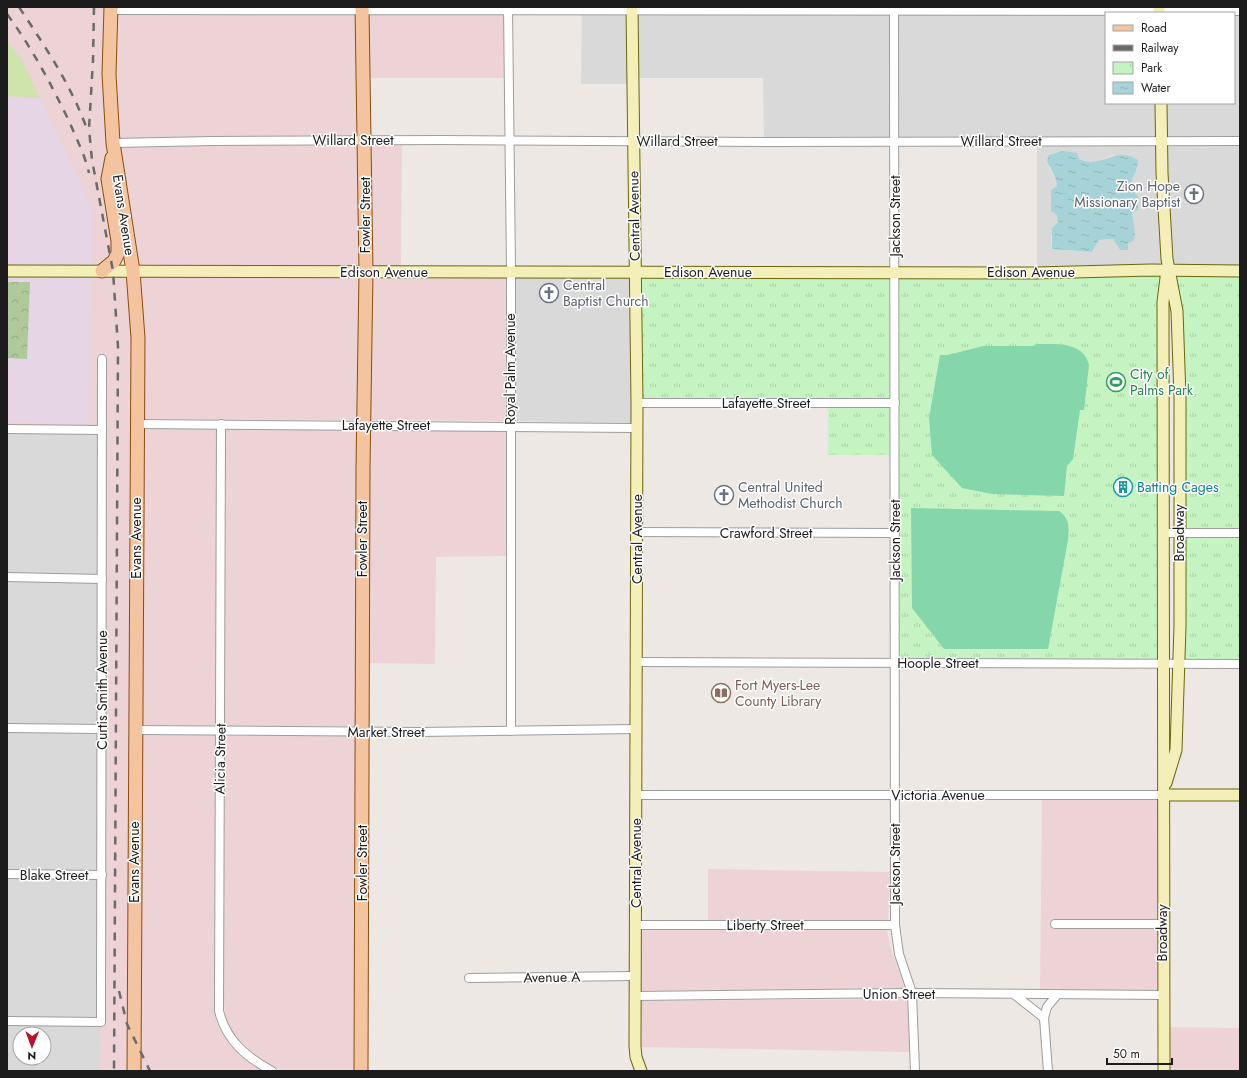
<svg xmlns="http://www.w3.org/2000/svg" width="1247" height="1078" font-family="Jost,sans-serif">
	<defs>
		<pattern id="forest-crowns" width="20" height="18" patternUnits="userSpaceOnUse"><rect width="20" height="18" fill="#afc99a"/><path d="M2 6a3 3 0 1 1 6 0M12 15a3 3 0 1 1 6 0" fill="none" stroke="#96ac84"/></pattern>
		<pattern id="park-tufts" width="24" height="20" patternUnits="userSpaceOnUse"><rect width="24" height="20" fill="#c5f4c2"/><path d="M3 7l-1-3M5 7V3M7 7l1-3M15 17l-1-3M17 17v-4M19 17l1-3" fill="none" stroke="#a9d1a6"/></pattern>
		<pattern id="water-ripples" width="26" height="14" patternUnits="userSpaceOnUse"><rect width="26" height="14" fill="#a6d3d7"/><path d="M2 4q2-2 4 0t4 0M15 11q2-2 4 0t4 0" fill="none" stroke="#8eb5b8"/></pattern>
	</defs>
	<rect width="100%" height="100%" fill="#ede8e3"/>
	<g fill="#dad9d9" fill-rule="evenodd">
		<path d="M628 7V84H581L582 9Z"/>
		<path d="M637 7 1106 13V103H1156L1163 265 1037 268V142L764 141 763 78H638ZM1056 153 1085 163H1092L1113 155 1138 167 1131 178 1132 220 1135 233 1128 243 1120 250 1113 239 1099 240 1092 252 1052 249 1051 236 1058 222 1057 186 1056 180 1049 168 1050 155Z"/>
		<path d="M1240 7V266L1172 265 1166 173 1165 103H1234V13Z"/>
		<path d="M506 277H630L631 423 506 421Z"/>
		<path d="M7 427 101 430 100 1071H7ZM20 1034H44V1058H20Z"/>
	</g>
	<g fill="#edd3d5">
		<path d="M7 7H106L113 241V254L100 266H7Z"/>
		<path d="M115 7H358L361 267 137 266 119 150 114 73Z"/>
		<path d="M367 7 505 9V78H370L371 139 402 140 401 266 370 267Z"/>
		<path d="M7 276H99L100 278 103 276H129L133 338 129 1071H100L101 430 7 427Z"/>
		<path d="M138 276 361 277 359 420 142 419Z"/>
		<path d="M370 277H506V421L368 420Z"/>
		<path d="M142 429H216V725H139Z"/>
		<path d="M225 429 359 430 357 726H225Z"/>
		<path d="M368 430 506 431 507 556 436 557 435 664 367 663Z"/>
		<path d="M139 735H216L215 1011 217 1024 229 1044 246 1060 262 1071H138Z"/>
		<path d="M225 736H358L356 1071H282L261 1059 242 1044 230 1030 226 1021 223 996Z"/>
		<path d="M1042 800H1158V990H1059L1057 988 1055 990H1040Z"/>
		<path d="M708 869 890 872 888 920H708Z"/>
		<path d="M640 930H887L891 949 905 988 639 991Z"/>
		<path d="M908 999 909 1052 640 1047 639 1001Z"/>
		<path d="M1168 1027 1240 1028V1071H1168Z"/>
	</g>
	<path fill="#e5d5e5" d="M7 96 40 98 92 208 88 424 7 421Z"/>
	<path fill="#cfe4ac" d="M7 40 23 62 40 98 7 96Z"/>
	<path fill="url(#forest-crowns)" d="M7 282H30L27 359 7 358Z"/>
	<g fill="url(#park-tufts)">
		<path d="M1165 272 1162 661H898L897 275Z"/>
		<path d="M1170 272 1240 273V661H1182L1179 314Z"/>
		<path d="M637 274H893V401L639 402Z"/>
		<rect x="828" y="406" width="65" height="49"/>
	</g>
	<g fill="#86d6ac">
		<path d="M1036 344C1054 344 1084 341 1089 365L1084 410H1080L1073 459 1067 466 1064 496 992 494 962 488 932 455 929 418 940 355H948L983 346H1035Z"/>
		<path d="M911 508 1059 511C1070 518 1069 529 1068 540L1048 649H944L912 608Z"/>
	</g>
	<path fill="url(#water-ripples)" d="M1063 151 1077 153 1079 159C1100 170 1115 145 1138 160 1138 174 1130 174 1132 191L1138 196V210L1132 213 1135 233 1134 240 1128 243V250H1120L1113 239 1099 240 1092 252 1052 249V228L1058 222 1057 215 1051 211V190L1057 186 1056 180 1047 161 1049 155Z"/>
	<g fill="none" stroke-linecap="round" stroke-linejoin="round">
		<defs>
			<g id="street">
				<path d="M508 7 511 271V731"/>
				<path d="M894 7 895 925 899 954 912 993 915 1071"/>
				<path d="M111 10 1240 11"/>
				<path d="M113 143 212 141 442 140 768 142 1240 141"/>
				<path d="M637 403H895"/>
				<path d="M137 424 635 428"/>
				<path d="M221 424 219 1011C226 1040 246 1057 272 1071"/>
				<path d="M7 429 102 430"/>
				<path d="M637 532 895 533"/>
				<path d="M1163 533H1240"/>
				<path d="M7 577 102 579"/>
				<path d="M637 662 1240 664"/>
				<path d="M7 728 103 729"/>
				<path d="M135 730 419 732 636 729"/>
				<path d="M636 795H1162"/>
				<path d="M7 874 102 875"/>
				<path d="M1055 924H1162"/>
				<path d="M636 925H895"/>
				<path d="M469 978 635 976"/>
				<path d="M1015 995 1044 1018"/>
				<path d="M635 996 912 993 1163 995"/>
				<path d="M7 1021 101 1022 102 359"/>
				<path d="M1048 1071 1044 1018 1047 1007 1057 995"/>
			</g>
			<g id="secondary">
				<path d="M632 7 637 403 635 1046 636 1057 641 1071"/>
				<path d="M1159 7V13"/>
				<path d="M1161 103 1162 173 1167 259 1177 311 1180 397V626L1176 750 1166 783"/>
				<path d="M7 271 1035 273 1151 270 1240 271"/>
				<path d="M1162 795H1240"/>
				<path d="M1164 1071 1163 302 1167 270"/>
			</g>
			<g id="primary">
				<path d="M111 7 109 74 113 143 133 271 138 338 134 1071"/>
				<path d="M102 271 114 261 118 253V241L108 179 112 158"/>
				<path d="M361 1071 363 468 366 272 362 7"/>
			</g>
		</defs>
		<use href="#street" stroke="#9d9d9d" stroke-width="10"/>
		<use href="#secondary" stroke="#69660d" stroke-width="13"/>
		<use href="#primary" stroke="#894d0b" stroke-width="15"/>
		<use href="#street" stroke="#fff" stroke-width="8"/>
		<use href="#secondary" stroke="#f4efb9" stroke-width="11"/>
		<use href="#primary" stroke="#f4c4a0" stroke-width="13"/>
		<g stroke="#6a6a6a" stroke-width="2.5" stroke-dasharray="8 8" stroke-linecap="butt">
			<path d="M19 7C46 48 70 83 87 129"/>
			<path d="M94 7 93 60 89 129 92 160 113 271 118 347 114 1071"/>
			<path d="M7 14C32 48 51 84 69 121 76 138 85 155 89 173"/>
			<path d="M119 991 127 1024 150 1071"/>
		</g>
	</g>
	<defs>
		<symbol id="church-ring" viewBox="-11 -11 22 22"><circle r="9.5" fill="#fff" stroke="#6b7280" stroke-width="1.5"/><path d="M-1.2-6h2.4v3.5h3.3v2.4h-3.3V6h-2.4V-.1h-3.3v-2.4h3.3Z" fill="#6b7280"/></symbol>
		<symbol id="stadium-ring" viewBox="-11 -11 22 22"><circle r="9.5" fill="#fff" stroke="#2e9e5b" stroke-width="1.5"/><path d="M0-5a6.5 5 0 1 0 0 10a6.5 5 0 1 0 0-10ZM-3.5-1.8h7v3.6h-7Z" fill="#2e9e5b"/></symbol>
		<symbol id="building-ring" viewBox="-11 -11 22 22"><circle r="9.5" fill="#fff" stroke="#0f9aa8" stroke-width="1.5"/><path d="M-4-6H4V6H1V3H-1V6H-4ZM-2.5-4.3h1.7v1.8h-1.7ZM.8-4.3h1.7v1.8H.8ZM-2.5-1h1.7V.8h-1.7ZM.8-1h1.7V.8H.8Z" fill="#0f9aa8"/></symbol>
		<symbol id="library-ring" viewBox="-11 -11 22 22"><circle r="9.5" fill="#fff" stroke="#8d6e63" stroke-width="1.5"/><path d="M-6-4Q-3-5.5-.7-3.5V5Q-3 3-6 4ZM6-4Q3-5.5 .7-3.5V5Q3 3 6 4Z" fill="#8d6e63"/></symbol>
	</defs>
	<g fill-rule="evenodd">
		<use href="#church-ring" x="1183" y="183" width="22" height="22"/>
		<use href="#church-ring" x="538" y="282" width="22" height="22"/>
		<use href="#stadium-ring" x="1105" y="371" width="22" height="22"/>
		<use href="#building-ring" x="1112" y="476" width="22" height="22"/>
		<use href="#church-ring" x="713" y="484" width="22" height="22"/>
		<use href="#library-ring" x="710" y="682" width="22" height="22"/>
	</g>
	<g text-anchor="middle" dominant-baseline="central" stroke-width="3" stroke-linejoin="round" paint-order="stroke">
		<g font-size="14" fill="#1c1c1c" stroke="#fff">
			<text x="353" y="140">Willard Street</text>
			<text x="677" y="141">Willard Street</text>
			<text x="1001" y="141">Willard Street</text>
			<text transform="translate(124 215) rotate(81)">Evans Avenue</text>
			<text transform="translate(365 215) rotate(-90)">Fowler Street</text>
			<text transform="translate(634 216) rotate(-91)">Central Avenue</text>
			<text transform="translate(895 216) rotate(-90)">Jackson Street</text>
			<text x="384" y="272">Edison Avenue</text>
			<text x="708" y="272">Edison Avenue</text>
			<text x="1031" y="272">Edison Avenue</text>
			<text transform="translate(510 369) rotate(-90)">Royal Palm Avenue</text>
			<text x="766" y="403">Lafayette Street</text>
			<text x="386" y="425">Lafayette Street</text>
			<text x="766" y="533">Crawford Street</text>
			<text transform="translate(1179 533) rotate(-90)">Broadway</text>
			<text transform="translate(136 538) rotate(-90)">Evans Avenue</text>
			<text transform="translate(362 539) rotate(-90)">Fowler Street</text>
			<text transform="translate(637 539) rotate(-90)">Central Avenue</text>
			<text transform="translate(895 540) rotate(-90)">Jackson Street</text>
			<text x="938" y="663">Hoople Street</text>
			<text transform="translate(102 690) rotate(-90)">Curtis Smith Avenue</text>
			<text x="386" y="732">Market Street</text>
			<text transform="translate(220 759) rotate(-89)">Alicia Street</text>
			<text x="938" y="795">Victoria Avenue</text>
			<text transform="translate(134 862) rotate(-90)">Evans Avenue</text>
			<text transform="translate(362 863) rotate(-90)">Fowler Street</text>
			<text transform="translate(636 863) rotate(-90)">Central Avenue</text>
			<text transform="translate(895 864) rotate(-90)">Jackson Street</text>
			<text x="54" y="875">Blake Street</text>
			<text x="765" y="925">Liberty Street</text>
			<text transform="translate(1162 933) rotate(-90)">Broadway</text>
			<text transform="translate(552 977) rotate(-1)">Avenue A</text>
			<text x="899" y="994">Union Street</text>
		</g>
		<g font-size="14" fill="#5b616d" stroke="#fff" text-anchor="start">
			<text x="1180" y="186" text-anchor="end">Zion Hope<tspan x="1180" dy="16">Missionary Baptist</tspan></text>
			<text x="563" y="285">Central<tspan x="563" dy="16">Baptist Church</tspan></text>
			<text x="738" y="487">Central United<tspan x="738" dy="16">Methodist Church</tspan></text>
		</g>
		<g font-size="14" fill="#27864d" stroke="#fff" text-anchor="start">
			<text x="1130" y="374">City of<tspan x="1130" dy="16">Palms Park</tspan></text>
		</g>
		<g font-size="14" fill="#0d838f" stroke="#fff" text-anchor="start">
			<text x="1137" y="487">Batting Cages</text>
		</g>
		<g font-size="14" fill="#785e54" stroke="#fff" text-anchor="start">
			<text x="735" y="685">Fort Myers-Lee<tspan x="735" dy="16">County Library</tspan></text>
		</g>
	</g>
	<rect width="1247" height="1078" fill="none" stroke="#1c1c1c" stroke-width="16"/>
	<rect x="1105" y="12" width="130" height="92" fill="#ffffff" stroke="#a4a4a4"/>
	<rect x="1113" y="25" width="20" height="6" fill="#f4c4a0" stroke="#a4a4a4"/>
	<text x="1141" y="32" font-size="12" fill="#1c1c1c">Road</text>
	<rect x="1113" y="45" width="20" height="6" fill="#6a6a6a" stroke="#a4a4a4"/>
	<text x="1141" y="52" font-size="12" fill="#1c1c1c">Railway</text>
	<rect x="1113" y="62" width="20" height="12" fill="url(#park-tufts)" stroke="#a4a4a4"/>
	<text x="1141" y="72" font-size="12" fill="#1c1c1c">Park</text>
	<rect x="1113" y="82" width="20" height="12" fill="url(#water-ripples)" stroke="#a4a4a4"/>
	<text x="1141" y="92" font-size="12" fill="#1c1c1c">Water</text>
	<g transform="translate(32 1046) rotate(181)"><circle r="19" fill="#ffffff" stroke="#a4a4a4"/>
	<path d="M0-3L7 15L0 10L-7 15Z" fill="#b90f28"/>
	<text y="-6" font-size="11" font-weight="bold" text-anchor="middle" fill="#1c1c1c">N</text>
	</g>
	<path d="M1107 1058v6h65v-6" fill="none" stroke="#1c1c1c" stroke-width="2"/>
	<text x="1113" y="1058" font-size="12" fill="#1c1c1c" stroke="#ffffff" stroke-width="3" paint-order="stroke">50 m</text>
</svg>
